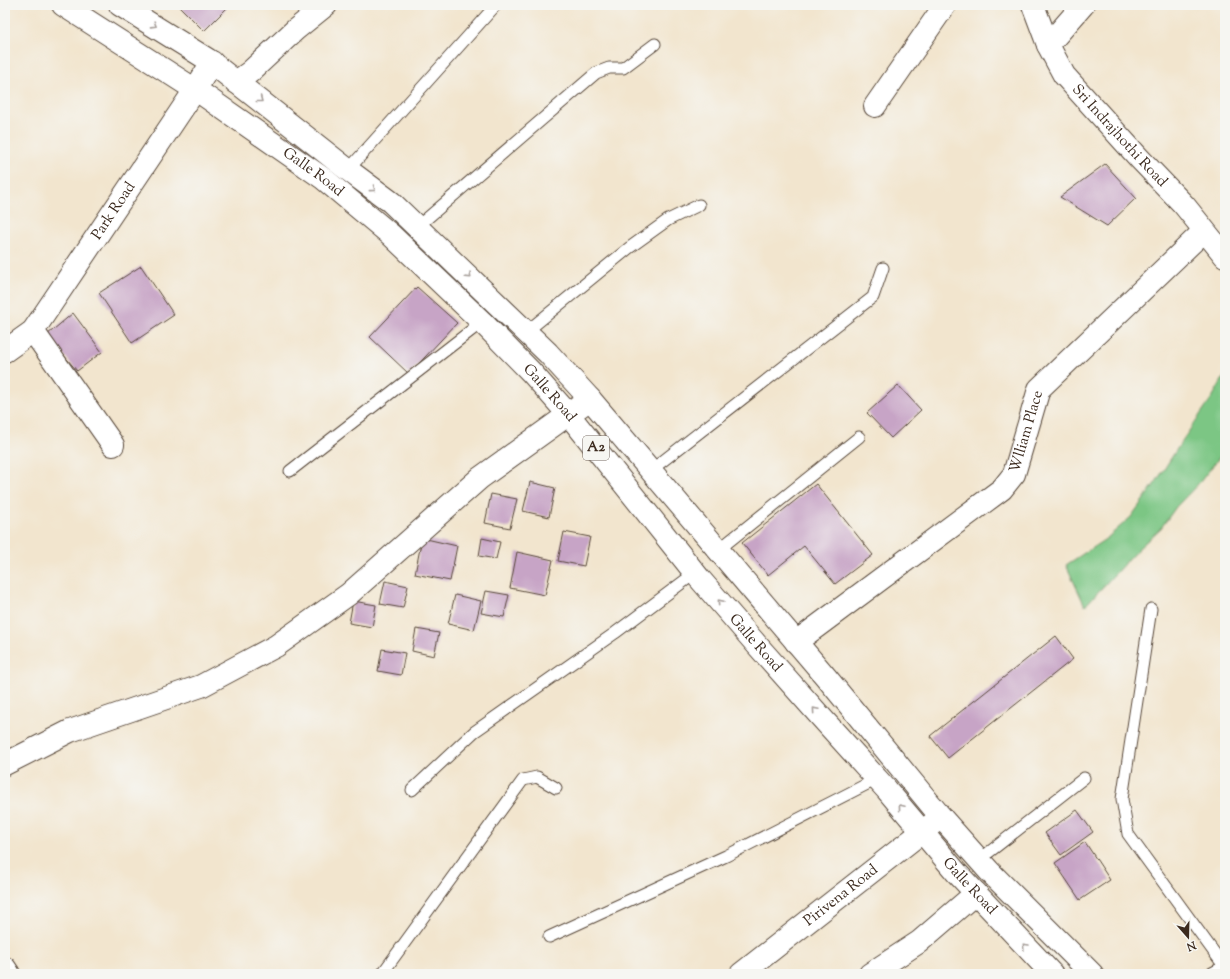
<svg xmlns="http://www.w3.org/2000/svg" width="1230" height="979" font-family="'Sorts Mill Goudy',serif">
	<rect width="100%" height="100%" fill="#f6f6f2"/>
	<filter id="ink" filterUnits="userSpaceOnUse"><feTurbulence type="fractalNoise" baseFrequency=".025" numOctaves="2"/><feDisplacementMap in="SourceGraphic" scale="8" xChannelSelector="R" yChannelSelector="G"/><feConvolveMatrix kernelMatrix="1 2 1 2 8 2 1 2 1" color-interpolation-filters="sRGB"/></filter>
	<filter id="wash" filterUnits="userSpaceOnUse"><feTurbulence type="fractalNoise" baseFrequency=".012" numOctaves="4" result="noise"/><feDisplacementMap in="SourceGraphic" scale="16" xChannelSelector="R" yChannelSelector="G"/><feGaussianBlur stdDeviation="0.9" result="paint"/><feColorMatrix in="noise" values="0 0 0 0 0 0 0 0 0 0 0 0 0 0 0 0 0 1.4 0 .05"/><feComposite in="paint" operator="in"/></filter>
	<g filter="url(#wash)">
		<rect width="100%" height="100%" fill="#f2e5ce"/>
		<path fill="#7bc684" stroke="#5b7851" d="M1225 375V450L1200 482 1176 507 1161 528 1138 549 1085 606 1066 565 1107 538 1131 517 1156 482 1182 441 1213 396Z"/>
		<g id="blocks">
			<g fill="#c7a4c6">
				<path d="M178 5H230L204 31Z"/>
				<path d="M1105 164 1136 198 1107 226 1060 197Z"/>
				<path d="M141 266 174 315 132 343 99 293Z"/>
				<path d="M417 287 457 323 409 374 370 337Z"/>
				<path d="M73 313 102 352 77 371 47 335Z"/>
				<path d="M898 385 921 410 891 438 867 413Z"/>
				<path d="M530 482 555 488 549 517 523 511Z"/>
				<path d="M816 484 873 555 835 584 804 546 768 575 742 543Z"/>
				<path d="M491 494 517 499 510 528 485 523Z"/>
				<path d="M564 532 590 537 584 566 558 561Z"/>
				<path d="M422 538 457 546 450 581 415 574Z"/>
				<path d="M482 538 500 542 496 559 479 556Z"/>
				<path d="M517 552 553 560 545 595 510 588Z"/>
				<path d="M385 581 408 586 403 608 380 604Z"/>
				<path d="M486 591 509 595 504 617 481 613Z"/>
				<path d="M455 595 481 601 474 630 448 624Z"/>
				<path d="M353 601 376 605 372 627 349 623Z"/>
				<path d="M416 629 439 633 434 656 412 651Z"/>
				<path d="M1056 636 1073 659 948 758 930 736Z"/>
				<path d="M382 649 405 653 401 675 378 671Z"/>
				<path d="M1077 810 1093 832 1061 855 1045 833Z"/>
				<path d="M1085 842 1110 880 1080 900 1055 863Z"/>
			</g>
		</g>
	</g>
	<g filter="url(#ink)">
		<use href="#blocks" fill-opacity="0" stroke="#564638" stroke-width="1"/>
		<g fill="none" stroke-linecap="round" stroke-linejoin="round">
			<defs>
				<g id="service">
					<path d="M348 170 496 5"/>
					<path d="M417 227 596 73 609 68H623L655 44"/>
					<path d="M526 332 629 248 668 220 699 205"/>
					<path d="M290 471 482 322"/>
					<path d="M650 471 873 297 883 268"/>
					<path d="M717 551 859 437"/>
					<path d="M1151 609 1122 799 1128 834 1224 966"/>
					<path d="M412 790 474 732 615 633 695 573"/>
					<path d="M979 860 1084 778"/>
					<path d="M549 937 726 856 877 779"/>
					<path d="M382 974 523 780 537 777 556 788"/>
					<path d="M1210 974 1225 966"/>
				</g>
				<g id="minor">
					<path id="s1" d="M1033 5 1048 45 1064 75 1139 158 1184 205 1225 256"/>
					<path d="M1048 45 1083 5"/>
					<path d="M236 82 250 72 295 30 326 5"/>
					<path d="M875 106 945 5"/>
					<path d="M33 331 113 445"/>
					<path id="s2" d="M5 351 33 331 195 90 212 62"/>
					<path id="s3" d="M796 642 1002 489 1014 474 1039 389 1204 231"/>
					<path d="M5 764 70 731 201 686 276 646 349 594 480 478 590 399"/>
					<path d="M5 968 9 974"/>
					<path id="s4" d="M741 974 941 817"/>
					<path d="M870 974 919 942 976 893"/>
				</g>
				<g id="trunk">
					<path id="s5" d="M63 5 205 96 324 179 391 235 482 322 531 372 569 415 699 578 757 645 820 716 887 790 956 872 1052 974"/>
					<path d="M120 5 207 59 348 170 391 202 548 353 590 399 826 677 941 817 989 871 1092 974"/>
				</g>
			</defs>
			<use href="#service" stroke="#564638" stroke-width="13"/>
			<use href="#minor" stroke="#564638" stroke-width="24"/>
			<use href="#trunk" stroke="#564638" stroke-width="24"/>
			<use href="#service" stroke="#fff" stroke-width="11"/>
			<use href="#minor" stroke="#fff" stroke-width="22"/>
			<use href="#trunk" stroke="#fff" stroke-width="22"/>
		</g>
		<defs><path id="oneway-chevron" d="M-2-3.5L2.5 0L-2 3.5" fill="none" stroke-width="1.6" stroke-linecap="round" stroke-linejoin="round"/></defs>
		<g stroke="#a79f9a">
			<use href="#oneway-chevron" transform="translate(154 25) rotate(32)"/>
			<use href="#oneway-chevron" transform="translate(260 100) rotate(38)"/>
			<use href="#oneway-chevron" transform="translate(373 189) rotate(36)"/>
			<use href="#oneway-chevron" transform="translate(469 276) rotate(44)"/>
			<use href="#oneway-chevron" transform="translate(720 602) rotate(-131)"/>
			<use href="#oneway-chevron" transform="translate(815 710) rotate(-131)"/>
			<use href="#oneway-chevron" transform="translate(901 807) rotate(-130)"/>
			<use href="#oneway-chevron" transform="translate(1025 946) rotate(-133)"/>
		</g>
	</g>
	<g text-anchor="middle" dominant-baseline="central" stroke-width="3" stroke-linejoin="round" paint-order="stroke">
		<rect fill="#f6f6f2" stroke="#73675e" stroke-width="1" x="583" y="436" width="26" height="24" rx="3"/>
		<g font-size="14" font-weight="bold" fill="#3b2a1e">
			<text x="596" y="448">A2</text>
		</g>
		<g font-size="15" fill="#3b2a1e" stroke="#f6f6f2">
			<text stroke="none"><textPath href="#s1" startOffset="159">Sri Indrajhothi Road</textPath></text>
			<text stroke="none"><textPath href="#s5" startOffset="301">Galle Road</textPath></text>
			<text stroke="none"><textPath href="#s2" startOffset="179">Park Road</textPath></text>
			<text stroke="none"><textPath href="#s5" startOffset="625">Galle Road</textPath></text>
			<text stroke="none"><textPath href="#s3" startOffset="320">Wlliam Place</textPath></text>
			<text stroke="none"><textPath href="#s5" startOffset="949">Galle Road</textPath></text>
			<text stroke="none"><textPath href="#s5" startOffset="1273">Galle Road</textPath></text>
			<text stroke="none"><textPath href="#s4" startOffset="127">Pirivena Road</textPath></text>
		</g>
	</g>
	<rect width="1230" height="979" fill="none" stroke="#f6f6f2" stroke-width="20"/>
	<g transform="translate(1188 937) rotate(160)" stroke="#f6f6f2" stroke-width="3" paint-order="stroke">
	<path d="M0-3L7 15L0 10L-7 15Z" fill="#3b2a1e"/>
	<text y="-6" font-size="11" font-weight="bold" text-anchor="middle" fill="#3b2a1e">N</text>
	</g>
</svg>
